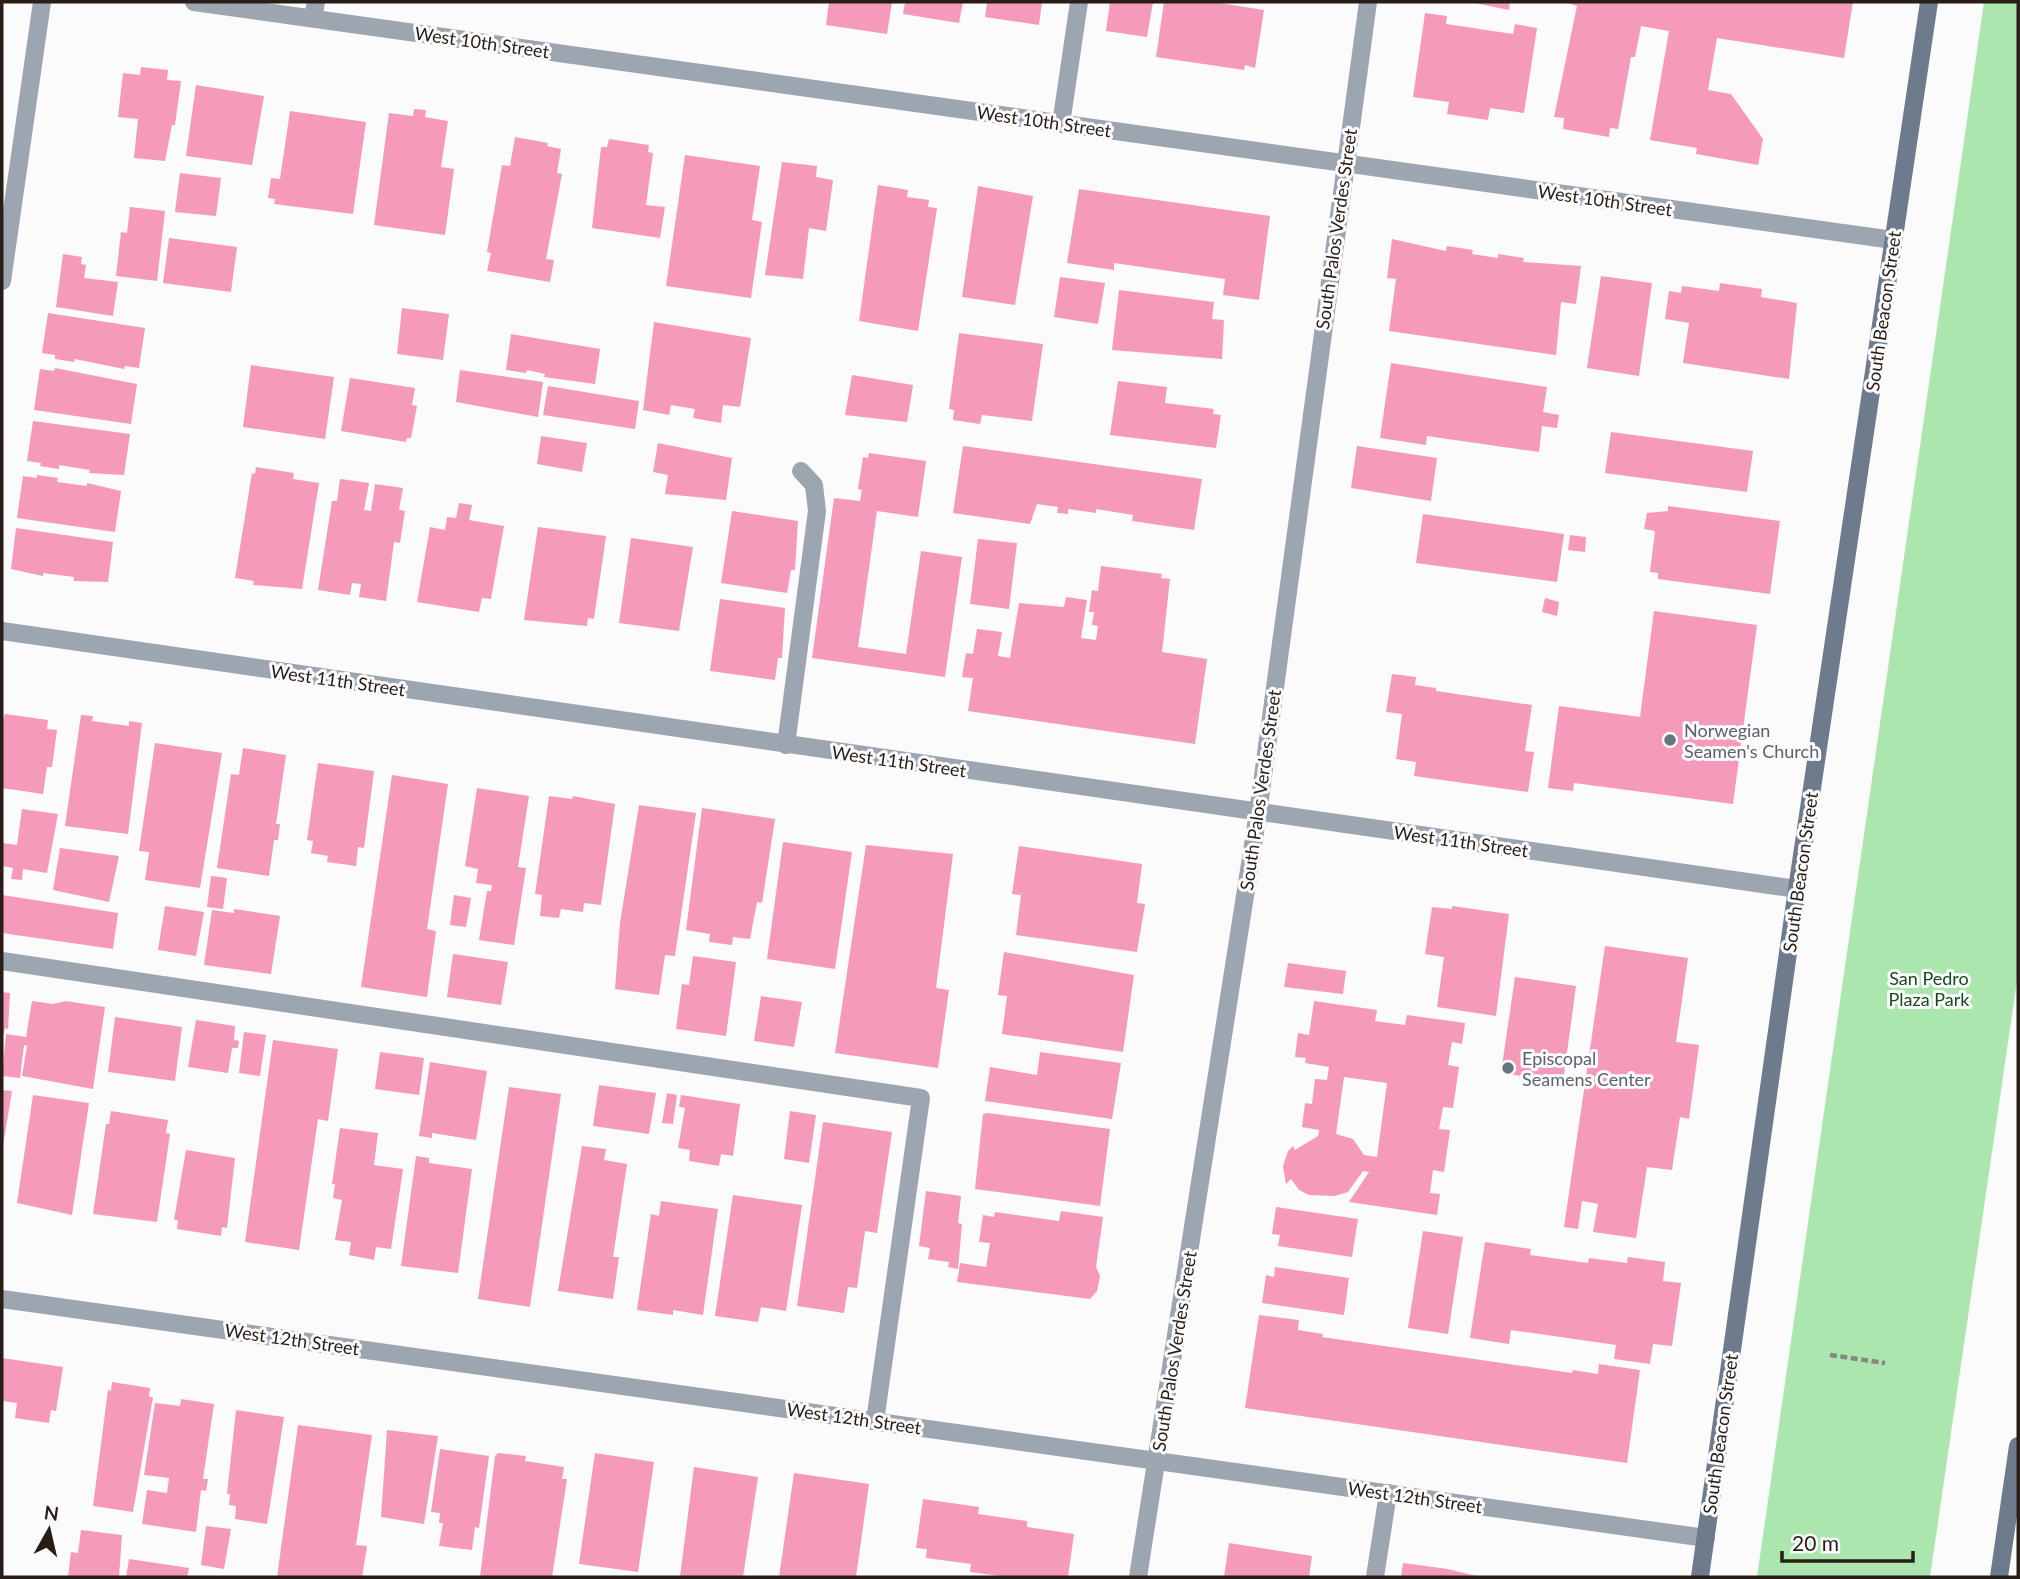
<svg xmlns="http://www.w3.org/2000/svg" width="2020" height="1579" font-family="Lato,sans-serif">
	<rect width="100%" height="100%" fill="#fbfbfb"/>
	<path fill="#ace6af" d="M1984 2H2018V974L1930 1577H1757Z"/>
	<g fill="#f69abb" fill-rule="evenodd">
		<path d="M829 2H892L887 34 826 25Z"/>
		<path d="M905 2H963L959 23 903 14Z"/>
		<path d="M987 2H1042L1039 25 985 17Z"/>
		<path d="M1110 2H1153L1147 37 1106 31Z"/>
		<path d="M1164 2H1213L1264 10 1255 68 1245 65 1244 70 1156 57Z"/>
		<path d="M1470 2H1510L1509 10Z"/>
		<path d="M1564 2H1853L1844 58 1717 38 1708 90 1731 94 1763 139 1758 165 1696 154 1697 148 1650 140 1669 31 1641 26 1635 57H1631L1618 129 1610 128 1609 137 1563 129 1564 118 1554 117 1577 6Z"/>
		<path d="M1425 13 1447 16 1446 24 1513 34 1515 24 1537 28 1524 113 1490 108 1488 120 1447 114 1449 102 1413 97Z"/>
		<path d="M141 67 168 70 167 80 181 81 175 125H172L165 161 134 158 138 119 118 117 123 73 140 75Z"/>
		<path d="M196 85 264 96 252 165 186 156Z"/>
		<path d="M414 109 426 110 425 117 448 121 441 167 454 169 445 235 374 225 389 113 413 116Z"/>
		<path d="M290 111 366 122 353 214 274 204 275 199 268 198 271 178 280 179Z"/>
		<path d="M515 137 548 143 547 146 561 149 557 173 562 174 546 259 554 260 550 282 487 271 491 253 487 252 502 165 510 166Z"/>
		<path d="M609 139 649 145 648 152 653 153 646 205 665 207 660 238 592 228 601 147H607Z"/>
		<path d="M685 155 760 166 752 220 762 222 751 298 666 286Z"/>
		<path d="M782 162 817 166 816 177 833 180 826 231 809 228 803 279 765 275Z"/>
		<path d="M180 173 221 178 216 216 175 212Z"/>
		<path d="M878 185 908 190 907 197 929 200 928 207 937 208 918 331 859 321Z"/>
		<path d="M978 186 1033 196 1015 305 962 297Z"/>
		<path d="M1079 189 1270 216 1259 300 1223 295 1225 279 1114 263V270L1067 263Z"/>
		<path d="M130 207 165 211 157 281 116 276 121 232 127 233Z"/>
		<path d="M169 238 237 247 231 292 163 283Z"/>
		<path d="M1392 239 1446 251 1447 246 1473 250 1472 254 1498 258V254L1524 258 1523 262 1581 266 1576 304 1561 302 1556 355 1389 331 1396 279 1387 278Z"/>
		<path d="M63 254 82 257 81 264 86 265 84 278 118 282 113 316 56 307Z"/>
		<path d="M1601 276 1652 283 1639 376 1587 368Z"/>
		<path d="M1060 277 1105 283 1098 324 1054 317Z"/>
		<path d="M1720 283 1762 289 1761 297 1797 303 1789 379 1683 363 1689 323 1665 319 1669 291 1681 293 1682 286 1719 291Z"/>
		<path d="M1119 290 1214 302 1212 319 1224 320 1222 359 1112 350Z"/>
		<path d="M402 308 449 314 443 360 397 354Z"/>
		<path d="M48 313 145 328 139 368 125 366 124 369 75 359 74 362 55 359V355L42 353Z"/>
		<path d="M654 322 751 338 740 407 723 405 721 423 693 418 695 409 671 405 669 415 643 410Z"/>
		<path d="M959 333 1043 344 1032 421 982 415 980 424 953 420 954 410 949 409Z"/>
		<path d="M511 334 600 349 595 384 544 377 545 374 527 370 526 373 506 370Z"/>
		<path d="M1391 363 1547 387 1543 412 1559 415 1557 428 1542 426 1539 452 1427 436 1426 445 1380 438Z"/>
		<path d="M251 365 334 377 325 439 243 427Z"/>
		<path d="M55 368 137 384 131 424 34 410 40 369 54 371Z"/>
		<path d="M460 370 543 382 538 417 456 402Z"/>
		<path d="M852 375 913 385 907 422 845 415Z"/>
		<path d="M350 378 415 388 412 405 417 406 411 438H407L406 442 341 431Z"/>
		<path d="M1118 381 1167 387 1165 403 1214 409 1213 414 1221 415 1216 448 1110 435Z"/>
		<path d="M548 386 639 401 635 429 543 415Z"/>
		<path d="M33 421 130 434 124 475 89 473 90 470 59 465V469L40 466 41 463 27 461Z"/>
		<path d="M1611 432 1753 451 1747 492 1605 473Z"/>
		<path d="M541 436 587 443 582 472 537 464Z"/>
		<path d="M658 443 732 458 726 500 665 494 668 475 653 472Z"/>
		<path d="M963 446 1202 479 1194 530 1132 521 1133 515 1096 509V513L1068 509V514L1057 513 1058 507 1037 504 1030 524 953 513Z"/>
		<path d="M1357 446 1437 458 1431 501 1351 488Z"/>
		<path d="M869 453 926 461 918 517 877 511 858 647 906 654 921 551 962 557 945 677 812 658 834 498 860 501 862 490 858 489 863 457 868 458Z"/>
		<path d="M256 467 294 473 293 479 319 483 302 589 253 585 254 581 235 578 252 473 255 474Z"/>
		<path d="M37 475 58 478 57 482 87 486V483L121 491 115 532 17 518 23 476 37 478Z"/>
		<path d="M340 479 369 483 364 510 371 511 375 484 403 488 399 510 405 511 400 543 394 542 386 601 359 597 361 584 352 583 350 595 318 590 332 501H337Z"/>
		<path d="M459 503 472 505 469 520 504 526 491 599 482 598 479 612 417 602 430 527 445 530 447 517 456 518Z"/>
		<path d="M1668 506 1780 521 1770 594 1658 579V573L1650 572 1655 531 1644 529 1647 513 1668 511Z"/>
		<path d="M732 511 798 521 795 570H791L787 593 721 583Z"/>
		<path d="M1423 514 1564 534 1557 582 1416 563Z"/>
		<path d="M538 527 606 536 594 619 588 618 587 626 524 620Z"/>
		<path d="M16 528 113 542 108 582 74 581V577L43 573V576L11 569Z"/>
		<path d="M1570 535 1586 537 1585 552 1568 550Z"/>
		<path d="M631 538 693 547 679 631 619 623Z"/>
		<path d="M978 539 1017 543 1009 609 970 604Z"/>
		<path d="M1101 566 1162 574 1161 578 1170 579 1162 652 1207 659 1195 744 968 711 973 678 962 677 966 653 973 654 977 629 1002 632 998 656 1010 658 1019 603 1064 607 1066 597 1087 600 1081 638 1096 640 1098 626 1092 625 1094 612H1089L1092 590 1098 591Z"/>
		<path d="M1545 598 1559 602 1557 616 1542 612Z"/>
		<path d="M720 599 785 608 782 658H778L775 680 710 671Z"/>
		<path d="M1654 611 1757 625 1733 804 1574 783 1573 791 1548 788 1559 706 1640 717Z"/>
		<path d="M1392 674 1416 677 1415 685 1436 688V691L1532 705 1525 751 1534 752 1528 792 1414 776 1416 762 1396 759 1402 714 1386 712Z"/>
		<path d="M5 714 48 720 47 729 57 730 52 767H47L43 794 2 788V722Z"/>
		<path d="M81 715 93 716 92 721 129 726V721L142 723 128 834 65 826Z"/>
		<path d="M155 743 222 753 200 888 145 880 149 852 139 851Z"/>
		<path d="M243 748 286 755 276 824H280L278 840H274L269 876 217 868 231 774 239 775Z"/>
		<path d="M318 763 374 771 364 848 358 847 356 866 327 862 328 856 311 853 313 841 307 840Z"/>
		<path d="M392 775 448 784 427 929 436 931 427 997 361 987Z"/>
		<path d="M477 788 529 796 518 867 526 868 514 945 479 940 487 891H491L492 885 476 883 478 869 465 866Z"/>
		<path d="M549 796 572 799 573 796 615 804 601 905 584 903 583 912 561 909 559 918 540 916 542 895 535 894Z"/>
		<path d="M639 805 696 813 675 956 665 955 659 995 615 989 620 923Z"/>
		<path d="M702 808 775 819 762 903 757 902 750 939 733 937 732 945 709 942 710 934 686 930Z"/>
		<path d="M22 809 58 814 47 873 23 869 22 880 11 879 13 868 2 866V843L17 845Z"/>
		<path d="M783 842 852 852 835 969 767 959Z"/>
		<path d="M866 845 953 854 936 988 949 990 938 1068 835 1053Z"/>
		<path d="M1019 846 1142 864 1137 903 1145 904 1137 952 1016 935 1021 895 1012 894Z"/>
		<path d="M60 848 119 856 109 902 53 890Z"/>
		<path d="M211 876 227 878 223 909 207 907Z"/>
		<path d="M2 895 118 913 113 949 2 933Z"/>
		<path d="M454 895 471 898 466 927 450 925Z"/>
		<path d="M165 906 204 912 196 956 158 950Z"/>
		<path d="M1452 906 1509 914 1496 1016 1437 1007 1444 957 1425 954 1432 907 1452 909Z"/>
		<path d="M234 909 280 916 271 974 204 965 212 910 234 913Z"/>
		<path d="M1605 946 1688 958 1676 1042 1699 1045 1689 1119 1680 1117 1672 1170 1647 1167 1636 1238 1593 1232 1598 1204 1582 1201 1578 1229 1564 1227Z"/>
		<path d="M1004 952 1134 975 1123 1052 1002 1034 1007 996 998 995Z"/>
		<path d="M453 954 508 962 501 1005 447 997Z"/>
		<path d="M693 956 736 962 726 1036 676 1029 682 984 689 985Z"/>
		<path d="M1288 963 1346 971 1343 994 1284 987Z"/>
		<path d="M1515 977 1576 986 1563 1082 1501 1073Z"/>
		<path d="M2 992 10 993 8 1029 5 1028 3 1037Z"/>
		<path d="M761 996 802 1002 794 1047 754 1041Z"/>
		<path d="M32 1001 53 1004 66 1001 105 1007 93 1089 22 1076 27 1046 24 1045 20 1078 2 1076 6 1034 26 1037Z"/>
		<path d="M1314 1001 1377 1010 1375 1021 1405 1025 1407 1015 1465 1023 1462 1044 1452 1042 1448 1065 1459 1067 1453 1108 1443 1107 1439 1129 1450 1130 1444 1172 1433 1170 1430 1193 1440 1194 1437 1215 1349 1202 1369 1172 1363 1171 1348 1192 1335 1196 1309 1195 1299 1190 1291 1179 1286 1184 1283 1166 1288 1151 1293 1146 1295 1150 1318 1136 1319 1130 1302 1127 1305 1103 1312 1104 1315 1079 1327 1080 1329 1067 1305 1063 1306 1058 1295 1057 1298 1033 1309 1035ZM1344 1077 1387 1083 1377 1157 1364 1155 1353 1139 1336 1134Z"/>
		<path d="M115 1017 182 1027 175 1081 108 1072Z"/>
		<path d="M196 1020 235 1026 234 1040 239 1041 238 1048H232L228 1073 188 1067Z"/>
		<path d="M244 1032 266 1035 260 1076 239 1073Z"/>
		<path d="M273 1040 338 1049 328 1121 318 1119 299 1250 245 1242Z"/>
		<path d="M380 1052 424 1058 419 1095 375 1089Z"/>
		<path d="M1040 1052 1121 1063 1112 1119 985 1101 990 1067 1037 1075Z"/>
		<path d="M430 1062 487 1071 476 1140 432 1133V1138L419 1136Z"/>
		<path d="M599 1085 656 1093 649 1134 593 1126Z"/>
		<path d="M509 1087 561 1094 530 1307 478 1299Z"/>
		<path d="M2 1090 12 1091 3 1146H2Z"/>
		<path d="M667 1093 677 1095 673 1124 662 1123Z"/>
		<path d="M33 1095 89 1103 72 1215 17 1203Z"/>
		<path d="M681 1095 740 1104 733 1156 721 1154 719 1166 689 1161 690 1150 678 1148 685 1108 679 1107Z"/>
		<path d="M111 1111 168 1120 166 1133 170 1134 157 1222 93 1214 106 1124H109Z"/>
		<path d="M790 1111 816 1115 809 1163 784 1159Z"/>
		<path d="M987 1113 1110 1129 1100 1206 975 1189 983 1114Z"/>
		<path d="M823 1122 892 1132 877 1233 865 1231 857 1288 848 1287 844 1313 797 1306Z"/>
		<path d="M340 1128 378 1133 374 1165 403 1169 391 1249 376 1247 374 1260 349 1255 351 1242 335 1240 342 1200 333 1198 335 1184H332Z"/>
		<path d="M582 1146 606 1149 604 1160 627 1164 613 1257H619L613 1299 558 1291Z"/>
		<path d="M186 1150 235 1158 227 1228 222 1227 221 1236 177 1229 178 1220H174Z"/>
		<path d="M416 1156 429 1158V1163L472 1169 458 1273 401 1266Z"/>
		<path d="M926 1191 961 1196 958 1223 962 1224 958 1269 948 1267 949 1262 928 1259 930 1248 919 1246Z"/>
		<path d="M733 1195 802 1205 786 1311 761 1307 758 1322 715 1316Z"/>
		<path d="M661 1201 718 1209 703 1315 673 1310V1315L637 1310 651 1214 659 1216Z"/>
		<path d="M1276 1207 1358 1219 1352 1257 1278 1246 1280 1235 1272 1234Z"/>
		<path d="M1061 1211 1103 1217 1096 1267 1100 1276 1097 1291 1090 1299 957 1282 960 1263 986 1267 990 1243 979 1242 983 1215 994 1217 995 1212 1059 1221Z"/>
		<path d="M1423 1231 1463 1237 1448 1334 1408 1328Z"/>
		<path d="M1485 1242 1531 1249 1530 1255 1588 1263 1589 1258 1627 1263 1628 1257 1665 1262 1663 1281 1681 1283 1672 1346 1653 1344 1650 1364 1614 1359 1616 1345 1511 1330 1509 1344 1470 1338Z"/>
		<path d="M1275 1267 1349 1278 1344 1315 1262 1303 1266 1275 1274 1277Z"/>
		<path d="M1259 1315 1299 1320 1298 1330 1323 1334 1322 1337 1572 1373 1573 1370 1598 1374 1599 1364 1640 1370 1627 1463 1245 1408Z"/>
		<path d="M2 1358 63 1367 56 1411 51 1410 49 1423 15 1418 17 1403 2 1401Z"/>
		<path d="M112 1382 150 1388 149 1397H153L133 1512 93 1506 108 1390 111 1391Z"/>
		<path d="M181 1399 214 1404 203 1479H208L206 1491 201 1490 196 1532 142 1524 147 1490 167 1493 169 1478 144 1475 155 1403 180 1406Z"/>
		<path d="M236 1410 284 1417 267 1524 235 1519 236 1506 229 1505 230 1494H227Z"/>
		<path d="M298 1425 372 1435 356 1545 367 1546 362 1577H277Z"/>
		<path d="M387 1430 438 1436 424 1524 381 1517Z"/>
		<path d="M440 1449 489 1456 479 1528 475 1527 472 1550 439 1546 443 1523H439L440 1513 431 1512Z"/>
		<path d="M498 1453 526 1456 525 1461 564 1467 562 1479H567L552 1577H480L495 1456Z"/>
		<path d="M595 1453 654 1462 638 1572 579 1564Z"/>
		<path d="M694 1467 758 1477 743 1577H680Z"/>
		<path d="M794 1473 869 1484 856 1577H779Z"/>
		<path d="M923 1499 979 1507 978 1514 1027 1521V1527L1074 1534 1068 1577H1008L970 1572 971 1564 926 1558 927 1549 916 1548Z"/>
		<path d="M206 1526 231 1529 224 1569 201 1565Z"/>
		<path d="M81 1530 122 1535 119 1577H68L71 1552 78 1553Z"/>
		<path d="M1229 1543 1312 1556 1309 1577H1224Z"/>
		<path d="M129 1559 189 1568 187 1577H126Z"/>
		<path d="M1403 1563 1448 1569 1480 1577H1401Z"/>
	</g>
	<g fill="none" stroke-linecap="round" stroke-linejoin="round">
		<path stroke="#8b8582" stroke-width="4.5" stroke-dasharray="7 3.5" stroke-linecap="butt" d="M1830 1355 1885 1363"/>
		<g stroke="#9ca5b0" stroke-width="18">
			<path d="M313 18 316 2"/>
			<path d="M1061 124 1079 2"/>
			<path d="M786 745 817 511 814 485 801 471"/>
			<path d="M2 961 921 1098 875 1421"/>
			<path d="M1375 1577 1388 1493"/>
		</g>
		<g stroke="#9ca5b0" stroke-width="18">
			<path d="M194 2 1893 240"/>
			<path d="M2 281 42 2"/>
			<path d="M2 631 1797 889"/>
			<path d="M2 1299 1706 1538"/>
			<path d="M1138 1577 1258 813 1368 2"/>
		</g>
		<g stroke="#6e7b8c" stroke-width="18">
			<path d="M1700 1577 1797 889 1929 2"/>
			<path d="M1999 1577 2018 1446"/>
		</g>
	</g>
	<g fill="#6b7280" stroke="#fbfbfb" stroke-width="2.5">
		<circle cx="1670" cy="740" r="7"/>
		<circle cx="1508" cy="1068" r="7"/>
	</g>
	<g text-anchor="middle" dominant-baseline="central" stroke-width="6" stroke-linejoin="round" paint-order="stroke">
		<g font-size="18" fill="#291e17" stroke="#fbfbfb">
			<text transform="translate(482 42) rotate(8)">West 10th Street</text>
			<text transform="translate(1044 121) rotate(8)">West 10th Street</text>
			<text transform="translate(1605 200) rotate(8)">West 10th Street</text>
			<text transform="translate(1336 229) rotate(-82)">South Palos Verdes Street</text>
			<text transform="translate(1883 311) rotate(-82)">South Beacon Street</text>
			<text transform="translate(338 680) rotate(8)">West 11th Street</text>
			<text transform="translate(899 761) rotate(8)">West 11th Street</text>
			<text transform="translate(1260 790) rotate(-82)">South Palos Verdes Street</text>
			<text transform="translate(1461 841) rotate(8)">West 11th Street</text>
			<text transform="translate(1800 872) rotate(-82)">South Beacon Street</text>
			<text transform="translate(292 1339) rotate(8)">West 12th Street</text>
			<text transform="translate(1174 1351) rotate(-81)">South Palos Verdes Street</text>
			<text transform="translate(854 1418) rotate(8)">West 12th Street</text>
			<text transform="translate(1720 1434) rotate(-82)">South Beacon Street</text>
			<text transform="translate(1415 1497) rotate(8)">West 12th Street</text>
		</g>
		<g font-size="18" fill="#5b616d" stroke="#fbfbfb" text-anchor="start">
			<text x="1684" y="730">Norwegian<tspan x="1684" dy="21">Seamen's Church</tspan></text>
			<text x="1522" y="1058">Episcopal<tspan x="1522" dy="21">Seamens Center</tspan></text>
		</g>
		<g font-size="18" fill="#18491f" stroke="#fbfbfb">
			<text x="1929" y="978">San Pedro<tspan x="1929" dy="21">Plaza Park</tspan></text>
		</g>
	</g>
	<rect width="2020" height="1579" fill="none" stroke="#291e17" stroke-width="7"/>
	<g transform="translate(49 1530) rotate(8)" stroke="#fbfbfb" stroke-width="5" paint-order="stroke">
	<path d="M0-5L12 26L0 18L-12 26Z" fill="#291e17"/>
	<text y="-10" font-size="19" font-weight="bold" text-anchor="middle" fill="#291e17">N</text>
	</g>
	<path d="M1782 1551v10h131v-10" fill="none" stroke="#291e17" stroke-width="3.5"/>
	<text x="1792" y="1551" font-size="21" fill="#291e17" stroke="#fbfbfb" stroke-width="5" paint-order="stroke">20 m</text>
</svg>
